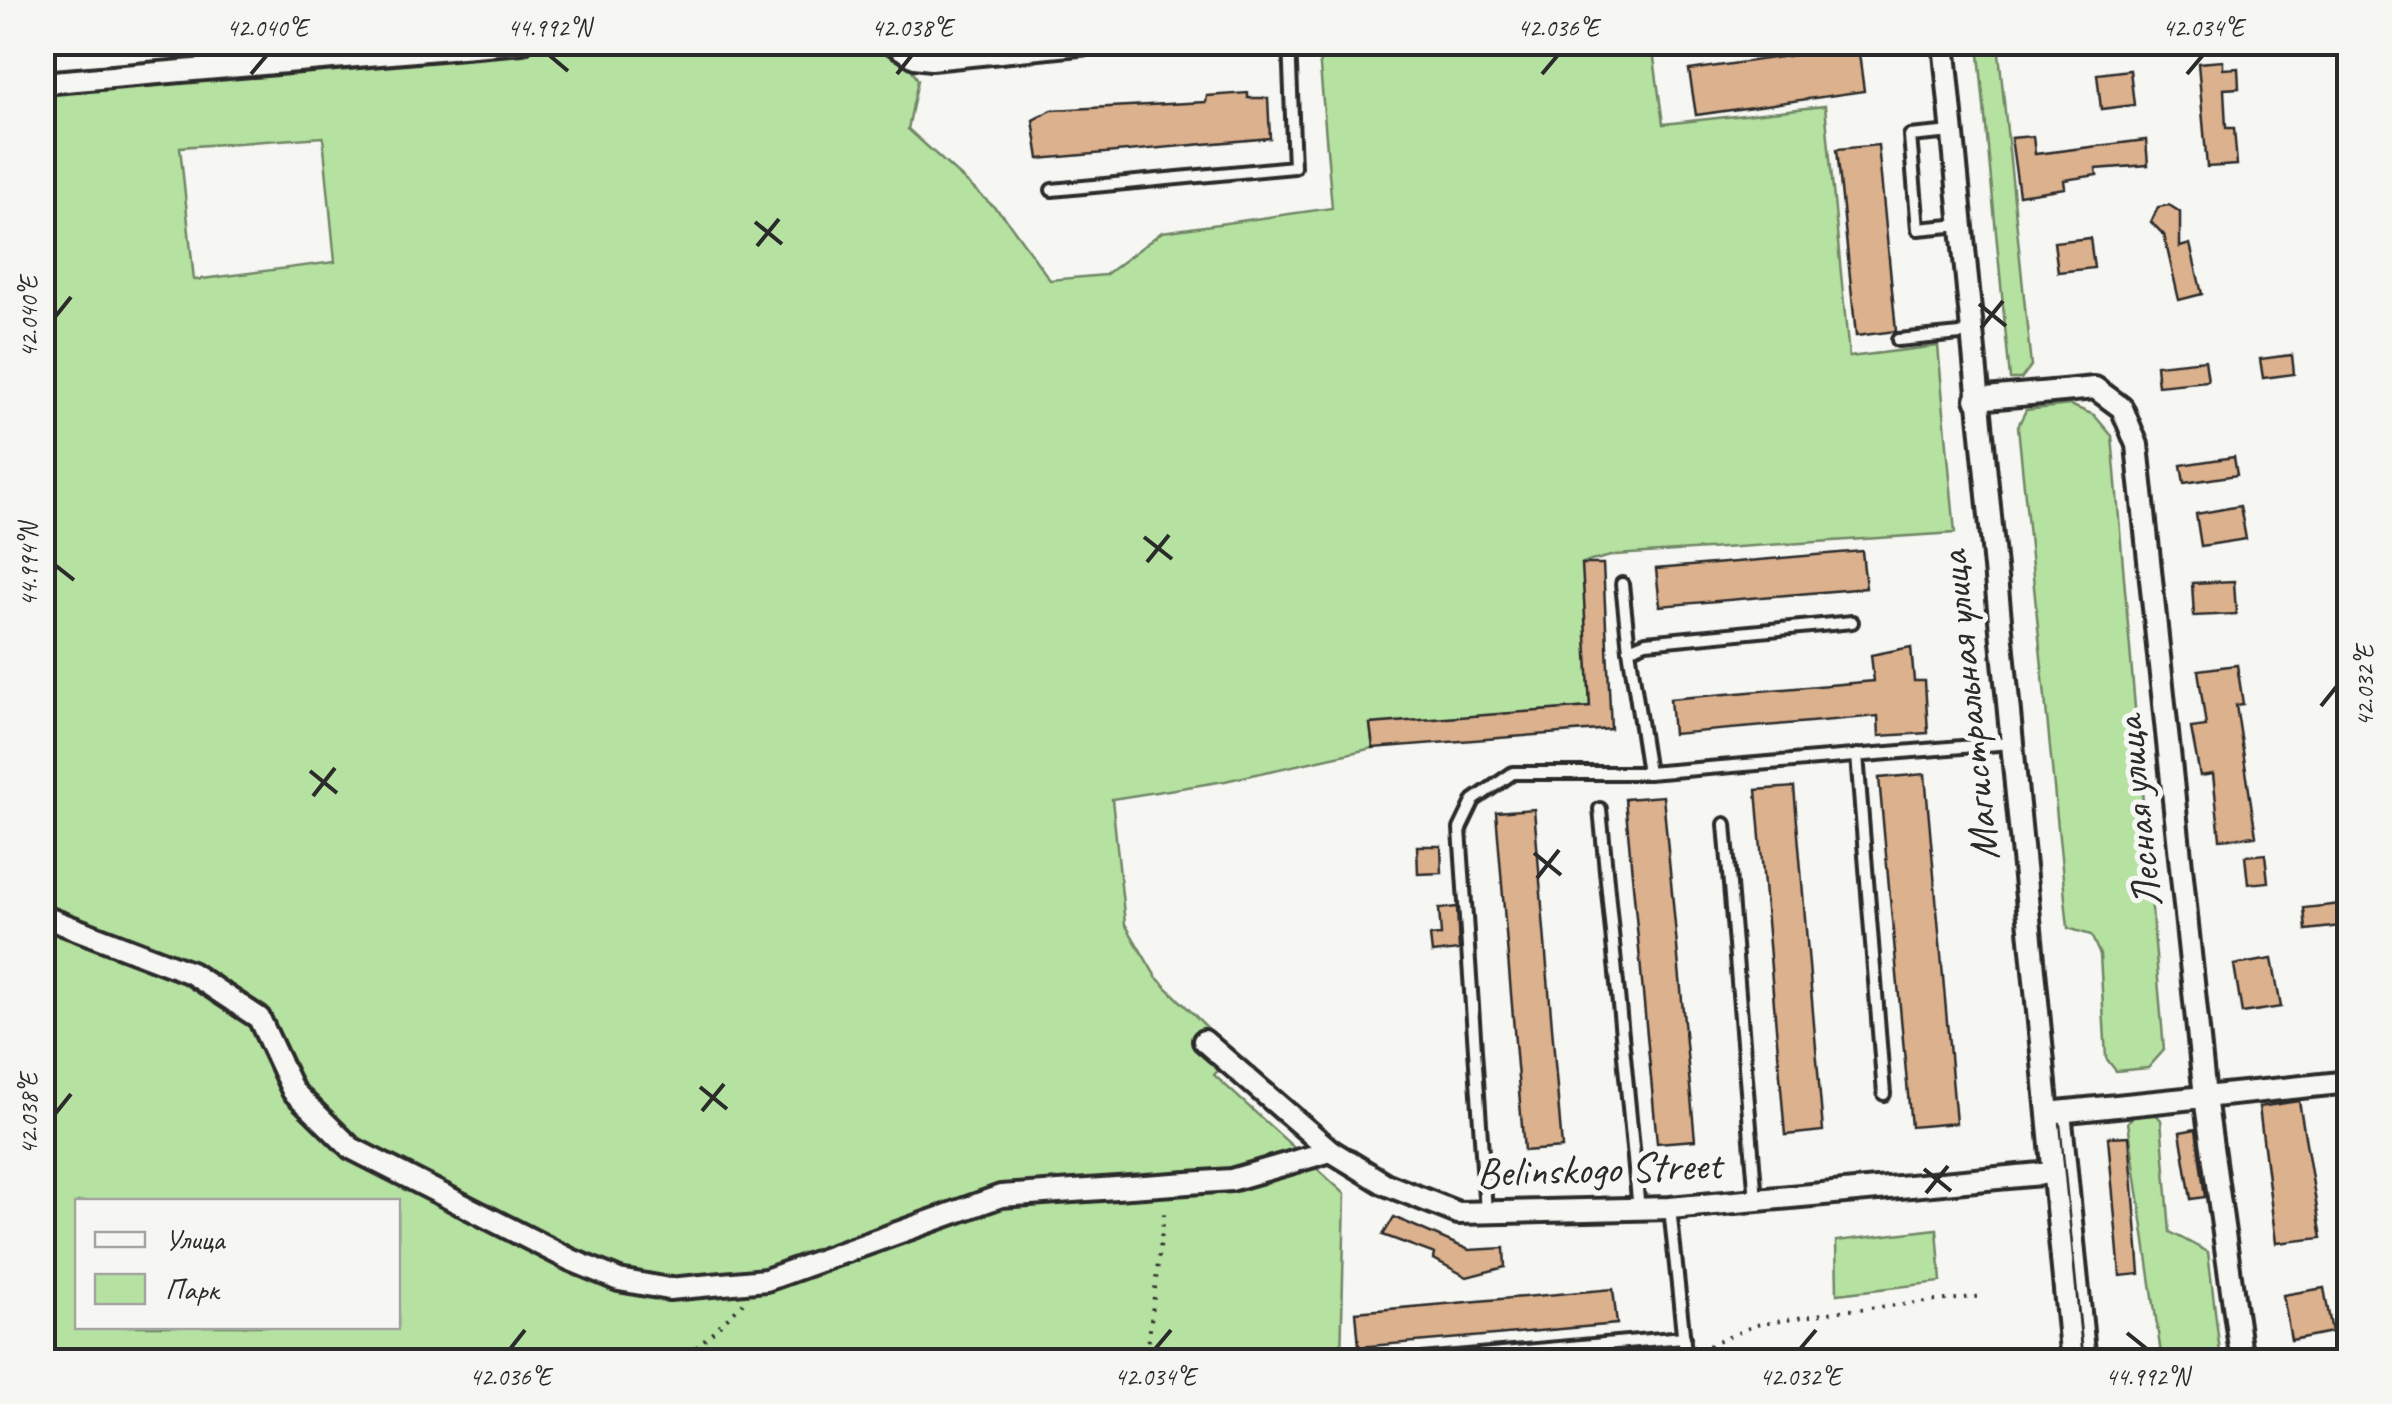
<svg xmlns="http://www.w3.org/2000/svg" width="2392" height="1404" font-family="Caveat,sans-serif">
	<rect width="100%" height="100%" fill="#f6f6f2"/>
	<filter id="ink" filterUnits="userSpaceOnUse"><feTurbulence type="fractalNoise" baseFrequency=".01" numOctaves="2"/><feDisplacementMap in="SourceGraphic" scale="20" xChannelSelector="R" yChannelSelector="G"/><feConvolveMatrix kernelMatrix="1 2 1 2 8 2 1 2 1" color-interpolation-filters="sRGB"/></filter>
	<g filter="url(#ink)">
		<g fill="#b5e2a0" stroke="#708666" stroke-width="2.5" fill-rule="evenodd">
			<path d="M301 42 951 43 922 44 910 67 918 80 908 129 1004 216 1050 280 1105 275 1162 232 1332 208 1318 43H1652L1663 124 1825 106 1849 357 1938 346 1955 533 1615 555 1583 563 1590 707 1370 725 1373 748 1225 781 1112 799 1125 924 1156 977 1234 1054 1214 1075 1345 1194 1341 1361H43L42 72 301 51ZM323 137 335 262 194 280 180 147ZM78 1202H398V1326H78Z"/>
			<path d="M1978 43H1998L2031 366 2021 379H2010Z"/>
			<path d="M2070 405 2094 415 2112 436 2164 1050 2148 1068 2116 1071 2106 1058 2100 955 2091 935 2068 928 2018 426 2026 410Z"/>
			<path d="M2153 1111 2161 1120 2170 1232 2208 1252 2221 1361H2162L2128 1122 2135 1114Z"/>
			<path d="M1937 1229 1941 1282 1837 1294 1836 1241Z"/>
		</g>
		<g fill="#dcb18d" stroke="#2b2b2b" stroke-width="2.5">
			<path d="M1858 46 1864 91 1696 115 1689 70Z"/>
			<path d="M2223 61V69L2238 68 2239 88 2224 89 2226 128H2234L2237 165 2207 167 2198 63Z"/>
			<path d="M2130 70 2134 105 2101 109 2097 74Z"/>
			<path d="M1248 93V98H1268L1270 138 1039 159 1033 120 1052 110 1206 102 1207 96Z"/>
			<path d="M2033 136 2035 154 2146 140 2148 165 2096 169 2097 175 2064 180 2065 188 2019 195 2011 138Z"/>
			<path d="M1878 145 1896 331 1856 336 1837 149Z"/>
			<path d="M2169 205 2180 212V247L2190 244 2202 294 2179 300 2164 235 2151 222 2158 207Z"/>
			<path d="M2090 238 2094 268 2058 272 2054 242Z"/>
			<path d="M2292 355 2294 374 2263 378 2260 359Z"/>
			<path d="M2205 360 2208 381 2158 386 2156 365Z"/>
			<path d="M2234 457 2237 475 2184 483 2181 465Z"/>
			<path d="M2240 506 2246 539 2201 546 2196 514Z"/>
			<path d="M1862 551 1866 588 1660 606 1656 569Z"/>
			<path d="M1582 564H1603L1611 729 1373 748 1370 724 1590 707Z"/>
			<path d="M2234 581 2236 614 2194 616 2192 583Z"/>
			<path d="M1911 647 1914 681H1925L1928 733 1879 736 1878 716 1673 734 1670 699 1874 681 1871 655Z"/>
			<path d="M2237 665 2243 704 2236 705 2256 836 2220 839 2213 774 2200 776 2191 728 2206 726 2198 670Z"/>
			<path d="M1925 774 1956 1123 1911 1127 1879 778Z"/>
			<path d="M1794 787 1823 1131 1785 1135 1756 790Z"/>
			<path d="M1663 796 1695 1140 1657 1143 1625 799Z"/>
			<path d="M1534 809 1562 1148 1524 1151 1496 812Z"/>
			<path d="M1417 846H1441L1442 873 1418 874Z"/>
			<path d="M2265 854 2268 882 2248 884 2245 856Z"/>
			<path d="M2350 903V925L2306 930 2304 908Z"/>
			<path d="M1457 907 1459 950 1432 953 1430 936 1441 935 1439 909Z"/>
			<path d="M2272 959 2281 1007 2242 1013 2234 965Z"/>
			<path d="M2299 1101 2322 1238 2276 1243 2259 1107Z"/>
			<path d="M2196 1129 2205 1197 2191 1199 2180 1132Z"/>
			<path d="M2129 1136 2140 1274 2120 1276 2108 1137Z"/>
			<path d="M1394 1217 1469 1250 1504 1248 1505 1267 1467 1277 1434 1259 1435 1254 1383 1235Z"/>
			<path d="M2324 1288 2332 1332 2291 1340 2283 1295Z"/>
			<path d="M1613 1289 1617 1324 1359 1347 1356 1312Z"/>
		</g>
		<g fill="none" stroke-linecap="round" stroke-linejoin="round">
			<defs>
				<g id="lane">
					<path d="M1689 42 1691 49 1743 42"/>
					<path d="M1952 132 1910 136 1918 229 1961 225"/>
					<path d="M1052 190 1294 167 1289 42"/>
					<path d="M1898 340 1971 333"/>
					<path d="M1622 584 1629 649"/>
					<path d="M1852 622 1646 642 1629 649 1648 773 2010 743"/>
					<path d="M1857 755 1884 1094"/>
					<path d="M1600 809 1639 1210"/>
					<path d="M1725 824 1756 1200"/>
					<path d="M2065 1111 2090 1362"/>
					<path d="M1670 1208 1686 1362"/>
					<path d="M1486 1212 1460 829 1474 800 1513 773H1648"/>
					<path d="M1399 1362 1684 1337"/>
				</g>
				<g id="street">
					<path d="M891 42 915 57 931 59 1099 42"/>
					<path d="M1944 42 2072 1362"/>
					<path d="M42 83 522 42"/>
					<path d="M1976 399 2095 388 2122 408 2137 445 2205 1097 2242 1362"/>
					<path d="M42 916 191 973 259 1018 293 1091 351 1148 571 1260 619 1280 669 1289 766 1280 1001 1196 1231 1180 1331 1151"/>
					<path d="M1204 1041 1331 1151 1385 1184 1458 1213 1670 1208 2052 1173"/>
					<path d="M2048 1113 2350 1082"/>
				</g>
			</defs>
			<use href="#lane" stroke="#2b2b2b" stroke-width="18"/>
			<use href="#street" stroke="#2b2b2b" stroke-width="28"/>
			<g stroke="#2b2b2b" stroke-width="4" stroke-dasharray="2.5 8" stroke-linecap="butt">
				<path d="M1699 1350 1756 1325 1840 1311 1985 1296"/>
				<path d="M681 1362 743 1303"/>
				<path d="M1146 1362 1165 1206"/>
			</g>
			<use href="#lane" stroke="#f6f6f2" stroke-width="10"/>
			<use href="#street" stroke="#f6f6f2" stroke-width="20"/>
		</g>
	</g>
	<path fill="none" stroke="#2b2b2b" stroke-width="4" d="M549 55 568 71M251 74 267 55M897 74 912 55M1542 74 1558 55M2187 74 2203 55M755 222 782 244M757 246 779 219M1979 304 2006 326M55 317 71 297M1981 328 2003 301M1144 537 1172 559M1147 562 1169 535M55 565 74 580M2321 706 2337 686M310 771 337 793M313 796 335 768M1534 853 1561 875M1537 878 1559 850M700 1087 727 1109M702 1111 724 1084M55 1114 71 1094M1924 1169 1951 1191M1926 1193 1948 1166M2127 1333 2147 1349M510 1349 525 1330M1155 1349 1171 1330M1800 1349 1816 1330"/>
	<g text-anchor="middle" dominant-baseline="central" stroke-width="10" stroke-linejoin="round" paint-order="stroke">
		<g font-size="42" fill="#2b2b2b" stroke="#f6f6f2">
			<text transform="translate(1969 706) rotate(-96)">Магистральная улица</text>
			<text transform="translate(2138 812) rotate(-96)">Лесная улица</text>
			<text transform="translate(1599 1169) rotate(-2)">Belinskogo Street</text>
		</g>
	</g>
	<rect width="2392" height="1404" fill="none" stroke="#f6f6f2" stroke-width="110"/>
	<rect x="75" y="1199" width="325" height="130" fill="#f6f6f2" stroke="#a5a5a2" stroke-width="2.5"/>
	<rect x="95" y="1232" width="50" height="15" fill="#f6f6f2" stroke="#a5a5a2" stroke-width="2.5"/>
	<text x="165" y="1249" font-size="30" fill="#2b2b2b">Улица</text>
	<rect x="95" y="1274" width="50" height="30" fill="#b5e2a0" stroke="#a5a5a2" stroke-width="2.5"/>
	<text x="165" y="1299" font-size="30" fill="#2b2b2b">Парк</text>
	<rect x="55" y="55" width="2282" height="1294" fill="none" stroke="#2b2b2b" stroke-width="4"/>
	<g font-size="25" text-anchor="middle" fill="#2b2b2b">
		<text x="267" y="36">42.040°E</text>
		<text x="549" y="36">44.992°N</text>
		<text x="912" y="36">42.038°E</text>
		<text x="1558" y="36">42.036°E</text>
		<text x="2203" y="36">42.034°E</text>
		<text transform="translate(28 317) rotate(-90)" y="9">42.040°E</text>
		<text transform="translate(28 565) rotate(-90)" y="9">44.994°N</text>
		<text transform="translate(2364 686) rotate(-90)" y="9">42.032°E</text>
		<text transform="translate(28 1114) rotate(-90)" y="9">42.038°E</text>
		<text x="510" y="1385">42.036°E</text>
		<text x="1155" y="1385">42.034°E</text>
		<text x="1800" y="1385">42.032°E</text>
		<text x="2147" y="1385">44.992°N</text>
	</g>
</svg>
